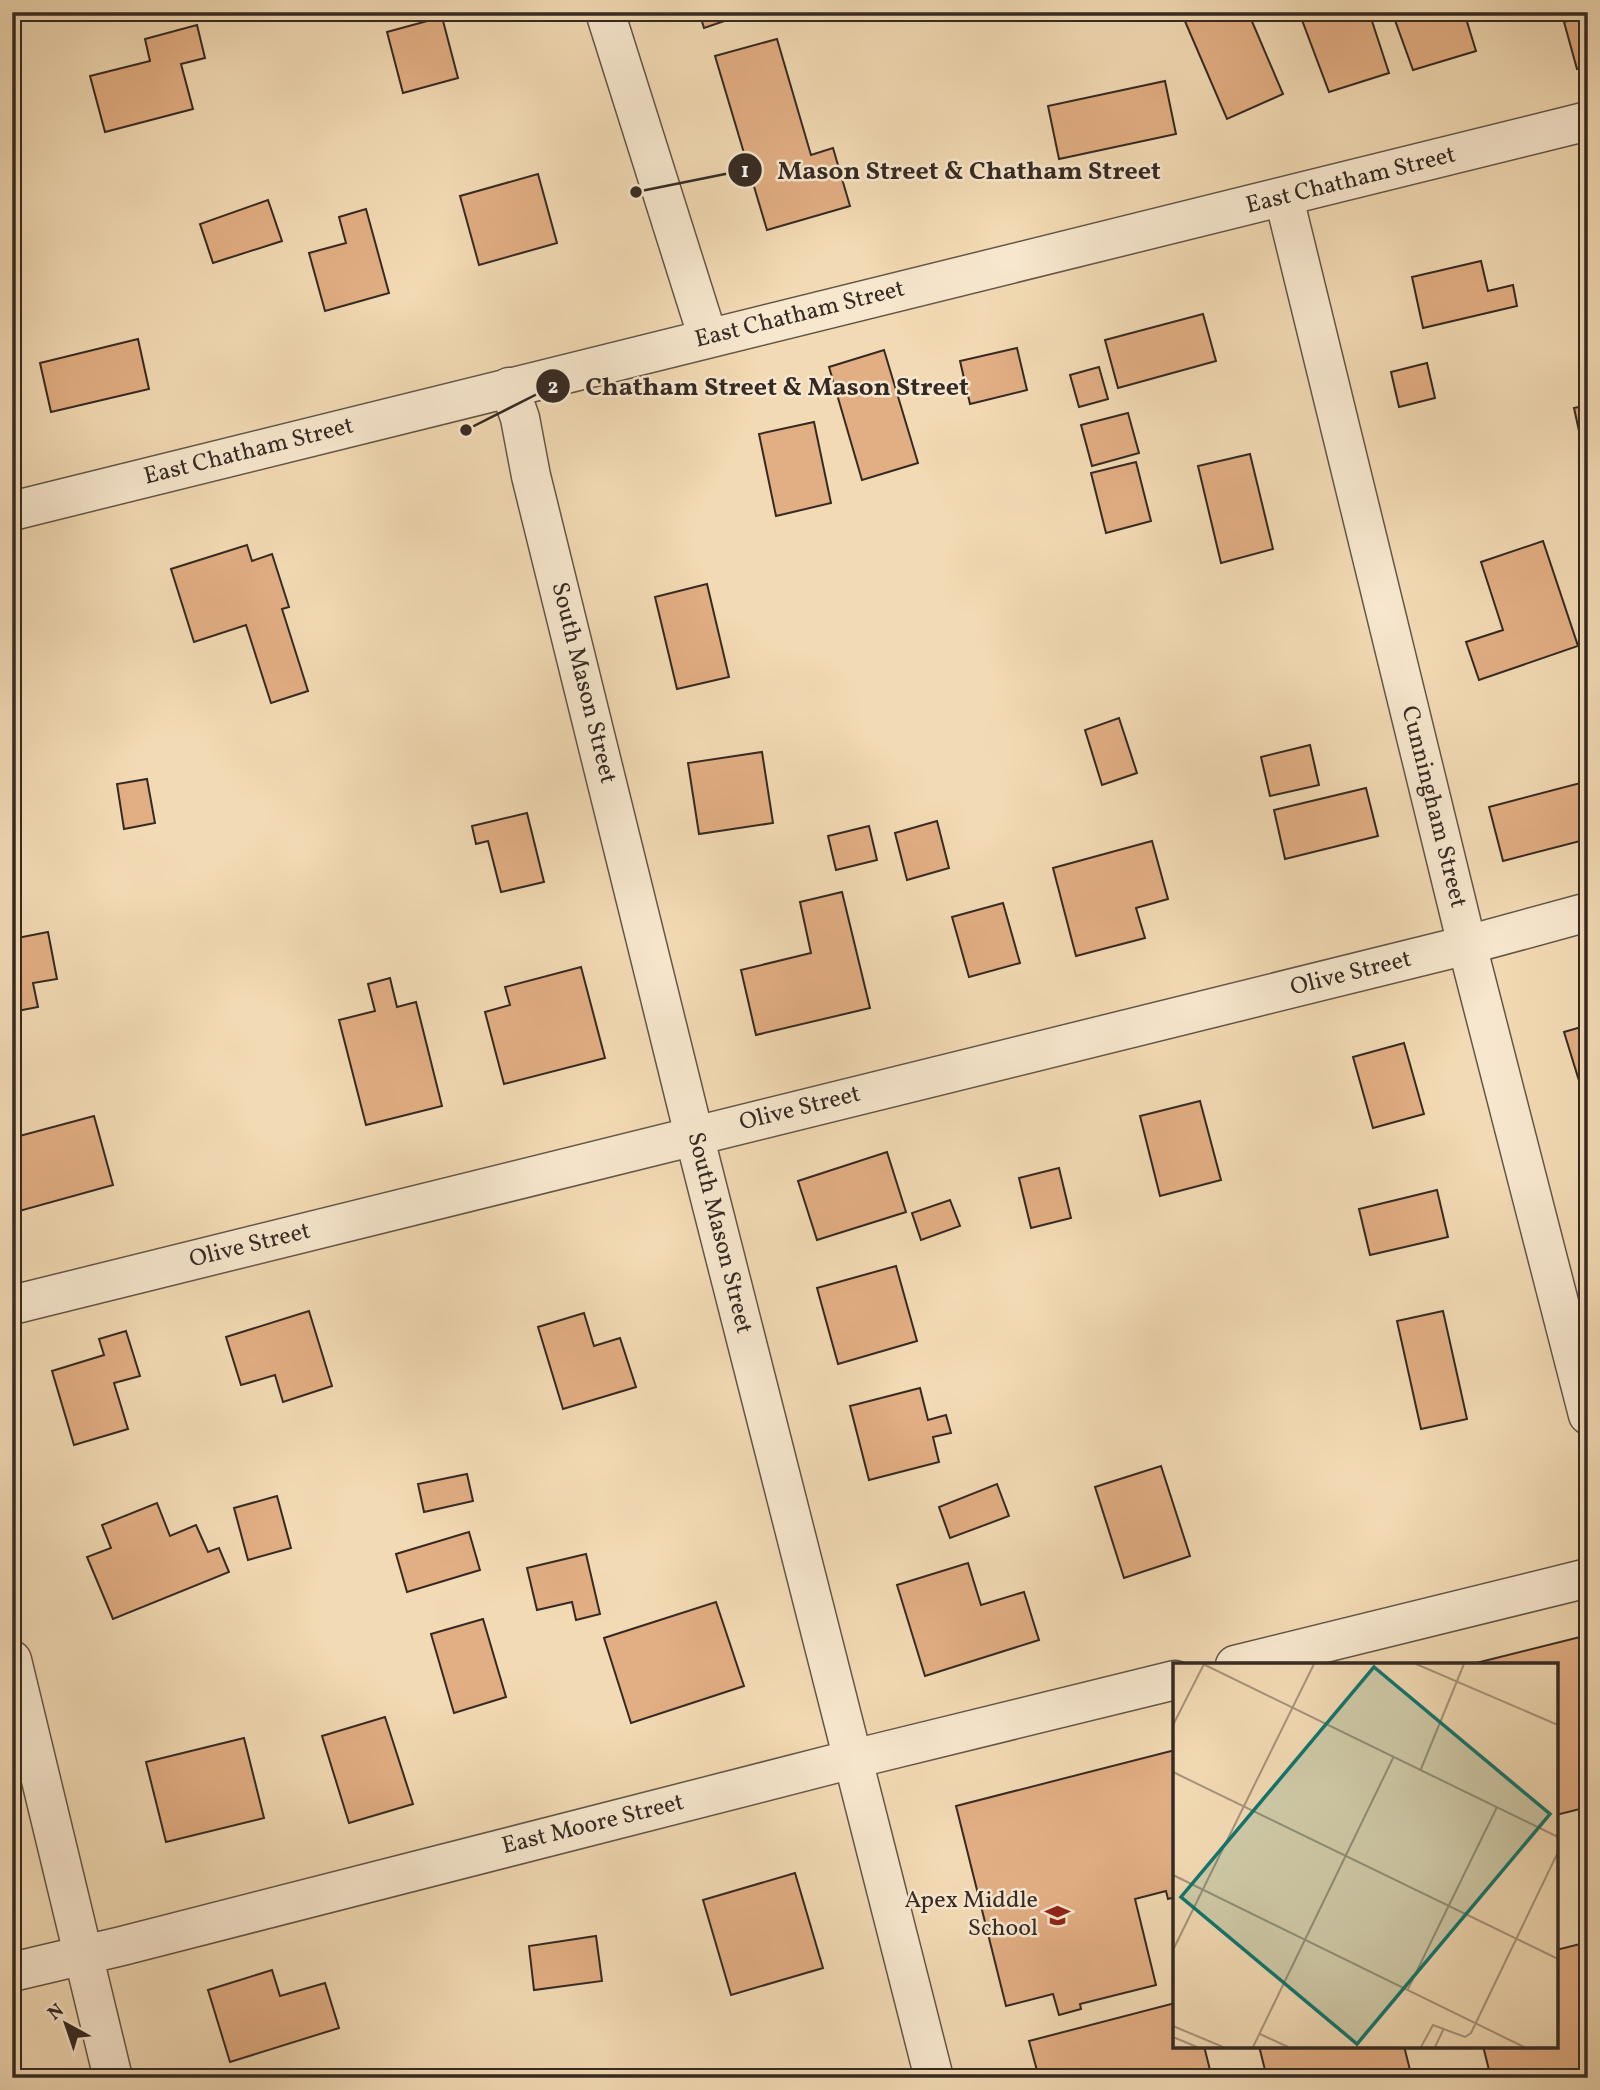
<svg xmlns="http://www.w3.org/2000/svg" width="1600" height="2090" font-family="Vollkorn,serif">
	<rect width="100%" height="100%" fill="#f2dab4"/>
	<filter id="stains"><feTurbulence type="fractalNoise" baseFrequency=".00286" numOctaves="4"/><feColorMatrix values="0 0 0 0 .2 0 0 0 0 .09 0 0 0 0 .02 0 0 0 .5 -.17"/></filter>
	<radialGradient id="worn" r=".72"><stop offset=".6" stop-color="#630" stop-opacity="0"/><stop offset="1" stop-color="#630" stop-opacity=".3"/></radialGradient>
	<g fill="#e2ae83" stroke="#352a23" stroke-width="2">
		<path d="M699 12H751L704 28Z"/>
		<path d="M1181 12H1248L1283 94 1227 119Z"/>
		<path d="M1299 12H1369L1389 73 1329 92Z"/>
		<path d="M1392 12H1464L1476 51 1413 70Z"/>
		<path d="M1580 12H1588V66L1577 69 1564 22 1581 17Z"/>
		<path d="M442 17 458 78 403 93 387 32Z"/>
		<path d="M197 25 205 58 181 64 193 109 105 132 90 76 150 61 145 39Z"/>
		<path d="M777 39 811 155 833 148 850 206 767 230 715 56Z"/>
		<path d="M1165 81 1176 134 1059 159 1048 106Z"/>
		<path d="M538 174 557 243 479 265 460 196Z"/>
		<path d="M268 200 282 241 213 263 200 224Z"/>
		<path d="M366 209 389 293 325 311 309 253 346 243 339 217Z"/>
		<path d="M1481 261 1488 291 1513 285 1517 306 1423 328 1412 277Z"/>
		<path d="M1203 314 1216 361 1118 388 1105 340Z"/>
		<path d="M138 339 149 389 51 412 40 363Z"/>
		<path d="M1017 348 1027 390 970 404 960 361Z"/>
		<path d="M884 350 918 463 862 480 829 367Z"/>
		<path d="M1427 363 1435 398 1399 407 1391 372Z"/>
		<path d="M1099 367 1108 399 1079 407 1070 375Z"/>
		<path d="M1588 405V472L1574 408Z"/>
		<path d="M1128 413 1139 453 1092 466 1081 425Z"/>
		<path d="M814 422 831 503 776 516 759 434Z"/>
		<path d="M1250 454 1273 549 1221 563 1198 466Z"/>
		<path d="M1136 462 1151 521 1106 533 1091 473Z"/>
		<path d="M1543 541 1578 646 1479 680 1466 642 1503 630 1481 562Z"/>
		<path d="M247 545 252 561 272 554 289 607 282 609 308 691 271 703 246 625 194 642 171 569Z"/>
		<path d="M707 584 729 677 677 689 655 597Z"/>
		<path d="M1119 718 1137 773 1102 785 1085 730Z"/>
		<path d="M1310 745 1319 785 1270 796 1261 757Z"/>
		<path d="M762 752 773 823 699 834 688 763Z"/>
		<path d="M147 779 155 823 124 829 117 784Z"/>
		<path d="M1588 781V839L1503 861 1489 807Z"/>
		<path d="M1366 788 1378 836 1285 859 1274 810Z"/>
		<path d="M527 813 544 882 501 892 488 841 476 844 472 826Z"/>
		<path d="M937 821 949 868 907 880 895 833Z"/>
		<path d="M869 826 877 860 836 870 828 836Z"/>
		<path d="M1152 841 1168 899 1136 908 1145 938 1076 956 1053 868Z"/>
		<path d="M842 892 870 1008 756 1035 741 970 811 953 800 902Z"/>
		<path d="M1003 903 1020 963 969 977 952 917Z"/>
		<path d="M48 932 57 979 33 983 38 1007 12 1012V939Z"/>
		<path d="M581 967 605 1058 504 1084 485 1012 510 1005 505 987Z"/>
		<path d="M390 978 397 1007 416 1002 442 1106 366 1125 339 1020 375 1011 368 984Z"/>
		<path d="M1588 1025V1110L1564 1032Z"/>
		<path d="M1404 1043 1424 1114 1373 1128 1353 1057Z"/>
		<path d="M1200 1101 1221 1180 1160 1196 1140 1116Z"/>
		<path d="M94 1116 113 1185 12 1213V1138Z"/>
		<path d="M887 1152 906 1212 817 1240 798 1181Z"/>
		<path d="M1059 1168 1071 1218 1031 1228 1019 1178Z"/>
		<path d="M1437 1190 1448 1237 1370 1255 1359 1209Z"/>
		<path d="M950 1200 960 1226 921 1240 912 1213Z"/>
		<path d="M896 1266 917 1341 838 1364 817 1288Z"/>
		<path d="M309 1311 332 1386 283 1402 275 1375 241 1385 226 1337Z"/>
		<path d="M1443 1311 1467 1419 1421 1429 1397 1321Z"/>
		<path d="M584 1313 594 1346 620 1338 636 1387 563 1409 538 1327Z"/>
		<path d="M126 1331 140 1376 114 1383 128 1429 74 1445 52 1371 104 1355 99 1339Z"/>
		<path d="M920 1388 928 1420 946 1415 951 1433 933 1437 939 1462 869 1480 850 1406Z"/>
		<path d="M1161 1466 1190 1556 1124 1578 1095 1487Z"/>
		<path d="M467 1474 473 1501 424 1512 418 1484Z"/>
		<path d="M997 1484 1009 1516 950 1538 939 1507Z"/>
		<path d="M277 1496 291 1548 248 1560 234 1508Z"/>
		<path d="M157 1503 170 1536 196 1525 208 1552 219 1548 229 1572 113 1619 87 1557 111 1548 102 1525Z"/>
		<path d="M469 1532 480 1570 407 1592 396 1554Z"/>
		<path d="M586 1554 600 1614 576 1620 572 1602 537 1610 527 1568Z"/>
		<path d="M968 1563 981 1605 1024 1592 1039 1640 925 1676 897 1585Z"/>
		<path d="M716 1602 744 1686 631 1723 604 1638Z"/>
		<path d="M483 1619 506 1697 454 1713 431 1634Z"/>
		<path d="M1588 1635V1807L1556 1815V1665H1468Z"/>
		<path d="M385 1717 413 1804 349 1823 322 1736Z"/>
		<path d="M244 1738 264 1818 166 1842 146 1762Z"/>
		<path d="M1175 1750V1897L1168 1899 1166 1891 1135 1899 1156 1985 1080 2004 1081 2009 1059 2015 1053 1994 1006 2006 956 1806Z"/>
		<path d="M795 1873 823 1968 731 1995 703 1900Z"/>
		<path d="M596 1936 602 1981 534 1990 529 1946Z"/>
		<path d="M1588 1942V2078H1491L1483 2046H1556V1950Z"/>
		<path d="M272 1970 280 1996 325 1983 339 2028 230 2062 208 1990Z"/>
		<path d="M1175 2003V2046H1204L1212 2078H1039L1029 2041Z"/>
		<path d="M1259 2046H1404L1412 2078H1267Z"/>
	</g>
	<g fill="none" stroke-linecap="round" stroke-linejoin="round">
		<defs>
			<g id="minor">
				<path d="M605 12 708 338"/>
				<path d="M1284 198 1467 945 1588 1415"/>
				<path d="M509 387 520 418 531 476 694 1135 934 2078"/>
				<path d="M12 511 1588 121"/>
				<path d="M12 1305 1467 945 1588 912"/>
				<path d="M12 1660 113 2078"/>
				<path d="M1235 1665 1588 1578"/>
				<path d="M12 1972 122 1946 853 1759 1175 1680"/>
			</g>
		</defs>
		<use href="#minor" stroke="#645647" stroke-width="41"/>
		<use href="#minor" stroke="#f7e7ce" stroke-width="38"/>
	</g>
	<defs>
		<symbol id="school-bare" viewBox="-9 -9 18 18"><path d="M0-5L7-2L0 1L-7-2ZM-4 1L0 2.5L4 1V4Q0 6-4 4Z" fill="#8f2418" stroke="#f7e7ce" stroke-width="2.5" paint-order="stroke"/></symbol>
	</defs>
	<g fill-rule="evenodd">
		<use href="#school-bare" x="1040" y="1898" width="35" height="35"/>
	</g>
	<g text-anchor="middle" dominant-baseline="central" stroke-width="5" stroke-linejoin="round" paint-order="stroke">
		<g font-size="24" fill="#352a23" stroke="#f7e7ce">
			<text transform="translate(1351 181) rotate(-14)">East Chatham Street</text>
			<text transform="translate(800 315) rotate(-14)">East Chatham Street</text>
			<text transform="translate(249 452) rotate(-14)">East Chatham Street</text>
			<text transform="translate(583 683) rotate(76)">South Mason Street</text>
			<text transform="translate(1433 807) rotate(76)">Cunningham Street</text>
			<text transform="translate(1351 974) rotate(-14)">Olive Street</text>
			<text transform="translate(800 1109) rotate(-14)">Olive Street</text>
			<text transform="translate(719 1233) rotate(76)">South Mason Street</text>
			<text transform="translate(250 1246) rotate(-14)">Olive Street</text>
			<text transform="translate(593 1825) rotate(-14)">East Moore Street</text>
		</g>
		<g font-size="24" fill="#352a23" stroke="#f7e7ce" text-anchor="end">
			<text x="1038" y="1901">Apex Middle<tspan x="1038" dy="28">School</tspan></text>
		</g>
	</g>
	<g transform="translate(1173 1663)">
		<rect width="385" height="385" fill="#f2dab4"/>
		<path fill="none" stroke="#a6947a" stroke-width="2" d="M30 1 385 174M243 1 385 62M0 62 31 1M248 106 291 1M0 109 385 296M0 212 351 384M0 287 141 1M235 326 324 144M0 363 50 384M87 371 115 384M0 374 24 384M80 384 221 93M248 384 260 362 292 374 298 370 385 189M262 384 271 365"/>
		<path fill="#0f766e" fill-opacity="0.15" stroke="#0f766e" stroke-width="3.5" d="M201 4 377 151 184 381 8 234Z"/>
		<rect width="385" height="385" fill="none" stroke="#352a23" stroke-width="3.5"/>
	</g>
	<path fill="none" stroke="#352a23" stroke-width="2.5" d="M636 192L745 170M466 430L553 386"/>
	<g fill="#352a23" stroke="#f7e7ce" stroke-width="2.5">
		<circle cx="636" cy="192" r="7"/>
		<circle cx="466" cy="430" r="7"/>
		<circle cx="745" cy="170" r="18"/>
		<circle cx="553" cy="386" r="18"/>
	</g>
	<g font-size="21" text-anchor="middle" font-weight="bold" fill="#fff">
		<text x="745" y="177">1</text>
		<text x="553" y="393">2</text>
	</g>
	<g font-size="26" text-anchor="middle" font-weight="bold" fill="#352a23" stroke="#f7e7ce" stroke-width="5" stroke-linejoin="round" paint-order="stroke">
		<text x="969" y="179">Mason Street &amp; Chatham Street</text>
		<text x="777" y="395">Chatham Street &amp; Mason Street</text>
	</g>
	<rect width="1600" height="2090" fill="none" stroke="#f2dab4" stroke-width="42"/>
	<rect x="14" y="14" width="1572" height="2062" fill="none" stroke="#352a23" stroke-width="3.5"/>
	<rect x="21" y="21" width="1558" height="2048" fill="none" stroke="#352a23" stroke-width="2"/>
	<g transform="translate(66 2024) rotate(320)" stroke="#f7e7ce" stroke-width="5" paint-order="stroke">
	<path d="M0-5L12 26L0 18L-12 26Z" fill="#352a23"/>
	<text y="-10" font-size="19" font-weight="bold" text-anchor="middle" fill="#352a23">N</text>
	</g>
	<rect width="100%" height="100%" filter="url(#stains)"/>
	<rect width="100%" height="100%" fill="url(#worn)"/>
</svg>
